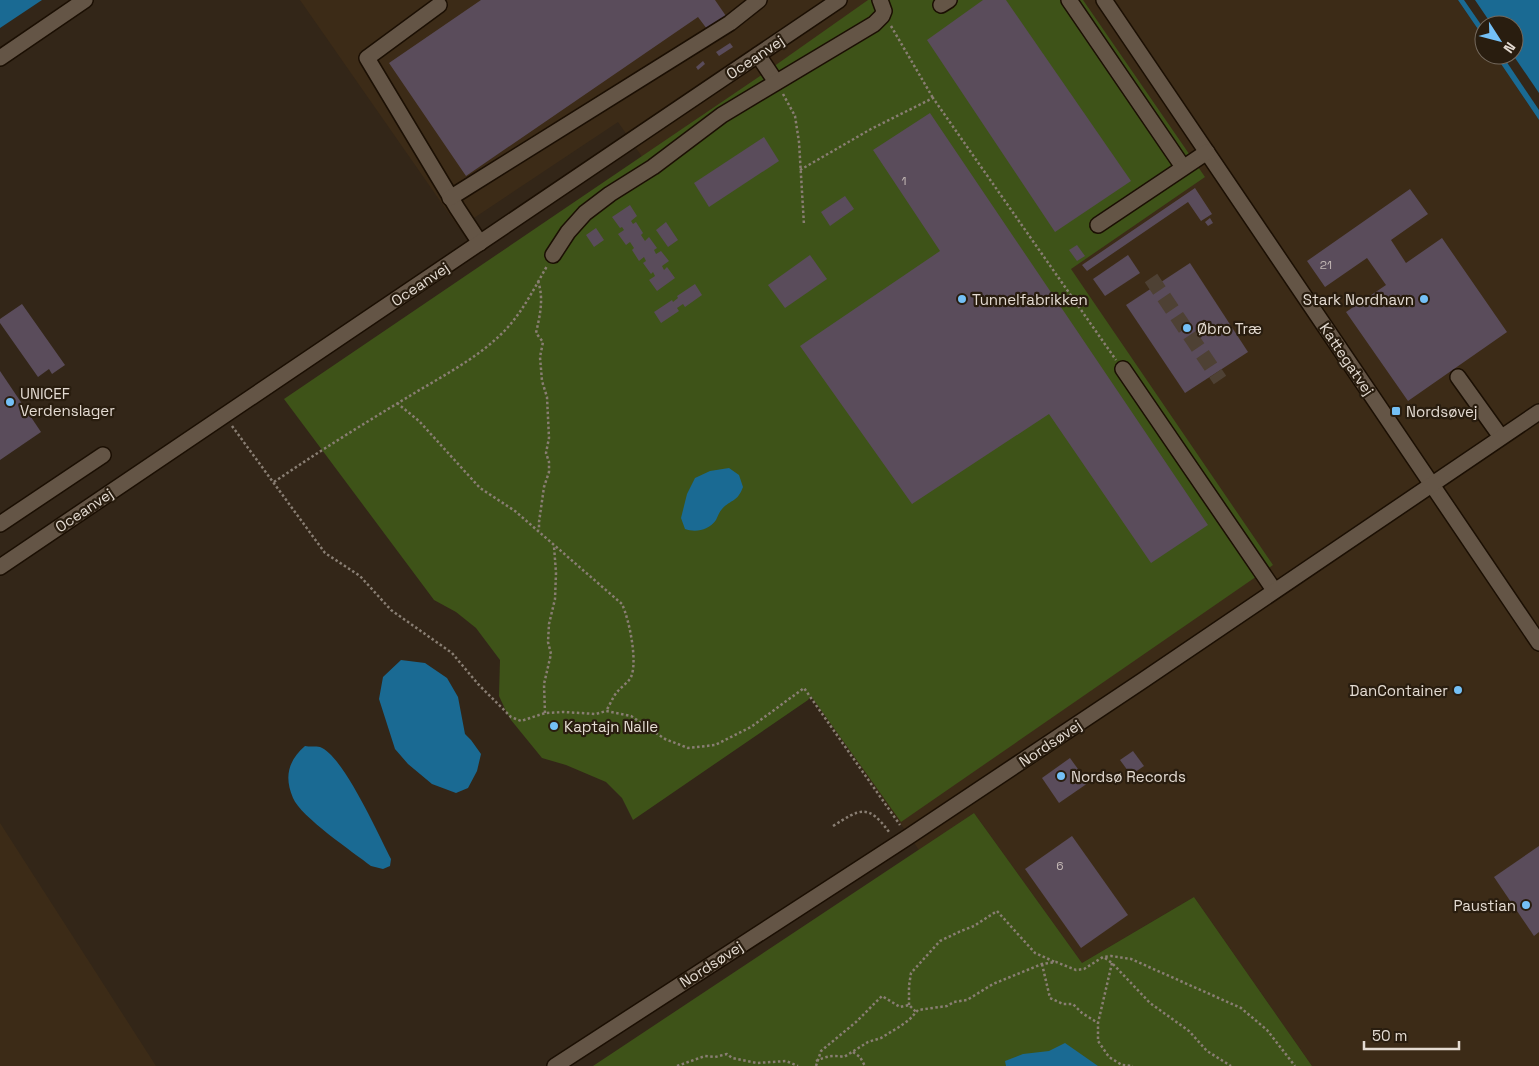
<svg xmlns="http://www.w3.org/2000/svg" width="1539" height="1066" font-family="'Space Grotesk',sans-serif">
	<rect width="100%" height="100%" fill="#332618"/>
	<g fill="#3c2b17">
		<path d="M300 0H1458L1484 38V55H1495L1539 120V1066H1312L1194 897 1082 963 974 813 919 850 811 696 647 164 618 122 459 228Z"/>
		<path d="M0 823 156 1066H0Z"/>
	</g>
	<g fill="#3e5318">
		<path d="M868 0H1083L1205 177 1071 269 1273 565 901 822 811 696 808 700 633 820 622 798 606 782 566 765 542 758 511 720 505 709 499 696 500 660 476 628 456 612 434 600 284 399 763 74Z"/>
		<path d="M974 813 1082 963 1194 897 1312 1066H593Z"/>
	</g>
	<g fill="#1a6a93">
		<path d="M0 0H42L0 28Z"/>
		<path d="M1458 0H1539V120L1495 55H1514V25H1484V38Z"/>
		<path d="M729 468 739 475 743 487C737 503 731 499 722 509 719 512 718 516 716 520 709 530 696 533 685 529L681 518 687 494 695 478 710 471Z"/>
		<path d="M401 660 425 663 447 678 458 697 465 734 471 740 481 754 477 771 468 788 456 793 432 784 408 764 395 749 379 699 383 677Z"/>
		<path d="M305 746C309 747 316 746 320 747 343 755 379 836 391 859L390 866 383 869 371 866C353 852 301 817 293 798 284 777 288 761 305 746Z"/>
		<path d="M1065 1043 1098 1066H1006L1005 1061 1023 1054 1049 1051Z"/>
	</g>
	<g fill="#332618">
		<path d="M1464 0H1475L1492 25H1484V29Z"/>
		<path d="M1502 55H1513L1539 93V110Z"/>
	</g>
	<g fill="#5a4c5b">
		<path d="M481 0H715L726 16 707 29 698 17 466 176 389 63Z"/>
		<path d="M983 0H1006L1131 181 1055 232 927 40Z"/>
		<path d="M730 43 733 47 719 56 716 52Z"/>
		<path d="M703 61 705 64 698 70 696 67Z"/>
		<path d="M930 113 1208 525 1151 563 1049 414 912 504 800 346 940 251 873 150Z"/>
		<path d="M764 137 779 161 709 207 694 183Z"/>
		<path d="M1195 188 1212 214 1201 221 1188 202 1087 271 1082 265Z"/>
		<path d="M1410 189 1428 214 1391 240 1406 263 1442 238 1507 332 1408 401 1346 312 1386 285 1367 258 1325 287 1307 261Z"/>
		<path d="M845 196 854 209 830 226 821 212Z"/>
		<path d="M630 205 637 216 631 221 633 224 636 222 643 233 641 235 645 241 649 237 657 248 654 250 656 254 661 251 669 261 662 266 664 270 667 267 675 278 657 291 649 280 655 276 653 272 651 274 643 263 646 261 644 257 639 261 632 250 634 248 630 242 626 245 618 234 624 230 622 227 620 228 612 217Z"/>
		<path d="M1210 218 1213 223 1208 226 1205 222Z"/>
		<path d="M666 222 678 240 668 247 656 230Z"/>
		<path d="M596 228 604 240 594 247 586 235Z"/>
		<path d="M1077 245 1085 256 1077 261 1069 250Z"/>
		<path d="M810 255 827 279 785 308 768 285Z"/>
		<path d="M1128 255 1140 273 1105 296 1093 279Z"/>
		<path d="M1190 263 1248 352 1185 393 1126 305Z"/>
		<path d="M695 284 702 295 685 307 683 304 677 308 679 311 661 323 654 312 672 300 673 302 678 298 677 296Z"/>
		<path d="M22 304 65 365 52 374 49 369 38 377 0 323V319Z"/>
		<path d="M0 371 41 432 0 460Z"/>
		<path d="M1133 751 1144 766 1131 775 1120 760Z"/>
		<path d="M1070 758 1088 783 1059 803 1042 778Z"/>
		<path d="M1072 836 1128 915 1081 948 1025 869Z"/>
		<path d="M1539 846V932L1534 936 1494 877Z"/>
	</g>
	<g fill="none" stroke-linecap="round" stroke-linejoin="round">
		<path stroke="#4e4134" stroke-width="15" stroke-dasharray="15 8" stroke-linecap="butt" d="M1151 278 1220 380"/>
		<defs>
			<g id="minor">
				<path d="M1069 0 1183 167"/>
				<path d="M1104 0 1539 643"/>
				<path d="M439 5 367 58 457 208 480 243"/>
				<path d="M941 5 949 0"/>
				<path d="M758 55 776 82"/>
				<path d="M0 58 85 0"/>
				<path d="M450 198 730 23 759 0"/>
				<path d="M1098 225 1207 152"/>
				<path d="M553 255 568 232 585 213 610 194 653 167 722 115 874 24 882 16 884 11 880 0"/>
				<path d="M1123 369 1274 590"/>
				<path d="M1458 377 1501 437"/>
				<path d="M0 524 103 455"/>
				<path d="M0 567 839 0"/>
				<path d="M555 1066 908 837 1142 681 1539 412"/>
			</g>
		</defs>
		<use href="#minor" stroke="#1b0f03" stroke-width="18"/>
		<g stroke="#897e73" stroke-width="2.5" stroke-dasharray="2.5 2.5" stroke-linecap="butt">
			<path d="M891 26 933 98"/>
			<path d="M783 94 795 116 799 142 804 225"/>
			<path d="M800 170 871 129 933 98 1116 360"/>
			<path d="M538 281C544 299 540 315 536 333L543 342 540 357 542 381 547 397 549 438 546 453 549 462V472L544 487 539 522V530"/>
			<path d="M397 403 419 421 480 488 515 511 622 604C629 619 638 661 631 677 628 683 622 686 618 691 613 696 610 705 606 711"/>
			<path d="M232 426 325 553 360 576 391 610 452 653 478 684 511 717 521 721 545 713 564 712 596 714 606 711 631 716 665 739 688 748 715 745 751 727 804 688 900 825"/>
			<path d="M274 482C318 452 363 424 408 397 442 376 481 357 508 327 524 309 535 287 547 266"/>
			<path d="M545 713 544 684 551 654 548 642 549 624 555 599 556 573 554 546"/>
			<path d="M833 826C860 809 868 803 889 832"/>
			<path d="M1105 958 1112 963 1150 1003 1189 1031 1207 1051 1231 1066"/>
			<path d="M1112 963 1098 1023V1041L1109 1057 1122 1065 1133 1066"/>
			<path d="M1042 964 1050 998 1063 1004H1073L1082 1013 1098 1023"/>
			<path d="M909 1005V986L911 973 940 941 961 931 974 926 997 911 1035 953 1055 962"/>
			<path d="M853 1052 860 1057 865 1066"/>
			<path d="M816 1061C826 1056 834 1055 844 1057L868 1042 881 1038 899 1027 909 1020 918 1010 947 1006 954 1002 967 1000 993 984 1042 964 1056 962 1076 970 1084 969 1103 957 1111 956 1131 959 1241 1008 1267 1030 1295 1066"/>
			<path d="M677 1066 705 1056 715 1057 727 1054 732 1058 757 1063 786 1061 798 1066"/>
			<path d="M816 1066 821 1051 856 1022 882 996 900 1007 909 1005 916 1012"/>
		</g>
		<use href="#minor" stroke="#645546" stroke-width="15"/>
	</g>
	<g fill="#74c0f6" stroke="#291d0f" stroke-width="2">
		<circle cx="962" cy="299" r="5"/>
		<circle cx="1424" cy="299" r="5"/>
		<circle cx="1187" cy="328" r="5"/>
		<circle cx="10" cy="402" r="5"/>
		<rect x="1391" y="406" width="10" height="10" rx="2.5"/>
		<circle cx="1458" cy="690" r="5"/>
		<circle cx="554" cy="726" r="5"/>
		<circle cx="1061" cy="776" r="5"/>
		<circle cx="1526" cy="905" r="5"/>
	</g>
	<g text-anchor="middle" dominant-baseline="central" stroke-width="4.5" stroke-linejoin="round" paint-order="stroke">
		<g font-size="12" fill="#c2b7b4">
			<text x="904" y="181">1</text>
			<text x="1326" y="265">21</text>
			<text x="1060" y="866">6</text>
		</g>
		<g font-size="15" fill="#e4dbd2" stroke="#291d0f">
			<text transform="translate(755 57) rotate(-34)">Oceanvej</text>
			<text transform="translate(420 284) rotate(-34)">Oceanvej</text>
			<text transform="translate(1347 359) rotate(56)">Kattegatvej</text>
			<text transform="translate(84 510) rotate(-34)">Oceanvej</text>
			<text transform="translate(1050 743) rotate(-34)">Nordsøvej</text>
			<text transform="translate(711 964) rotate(-33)">Nordsøvej</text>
		</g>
		<g font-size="15" fill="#e4dbd2" stroke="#291d0f" text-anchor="start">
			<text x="972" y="299">Tunnelfabrikken</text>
			<text x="1414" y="299" text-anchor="end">Stark Nordhavn</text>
			<text x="1197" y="328">Øbro Træ</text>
			<text x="20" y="393">UNICEF<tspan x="20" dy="17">Verdenslager</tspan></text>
			<text x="1406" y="411">Nordsøvej</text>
			<text x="1448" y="690" text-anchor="end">DanContainer</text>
			<text x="564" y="726">Kaptajn Nalle</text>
			<text x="1071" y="776">Nordsø Records</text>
			<text x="1516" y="905" text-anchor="end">Paustian</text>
		</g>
	</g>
	<g transform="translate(1499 40) rotate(126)"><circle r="24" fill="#291d0f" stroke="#74695d"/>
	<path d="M0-4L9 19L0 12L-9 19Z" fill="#74c0f6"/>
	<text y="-8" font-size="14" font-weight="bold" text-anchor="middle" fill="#e4dbd2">N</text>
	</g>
	<path d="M1364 1041v8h95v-8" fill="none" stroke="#e4dbd2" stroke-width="2.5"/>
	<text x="1372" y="1041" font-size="15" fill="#e4dbd2" stroke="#291d0f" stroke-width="4" paint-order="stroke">50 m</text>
</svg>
